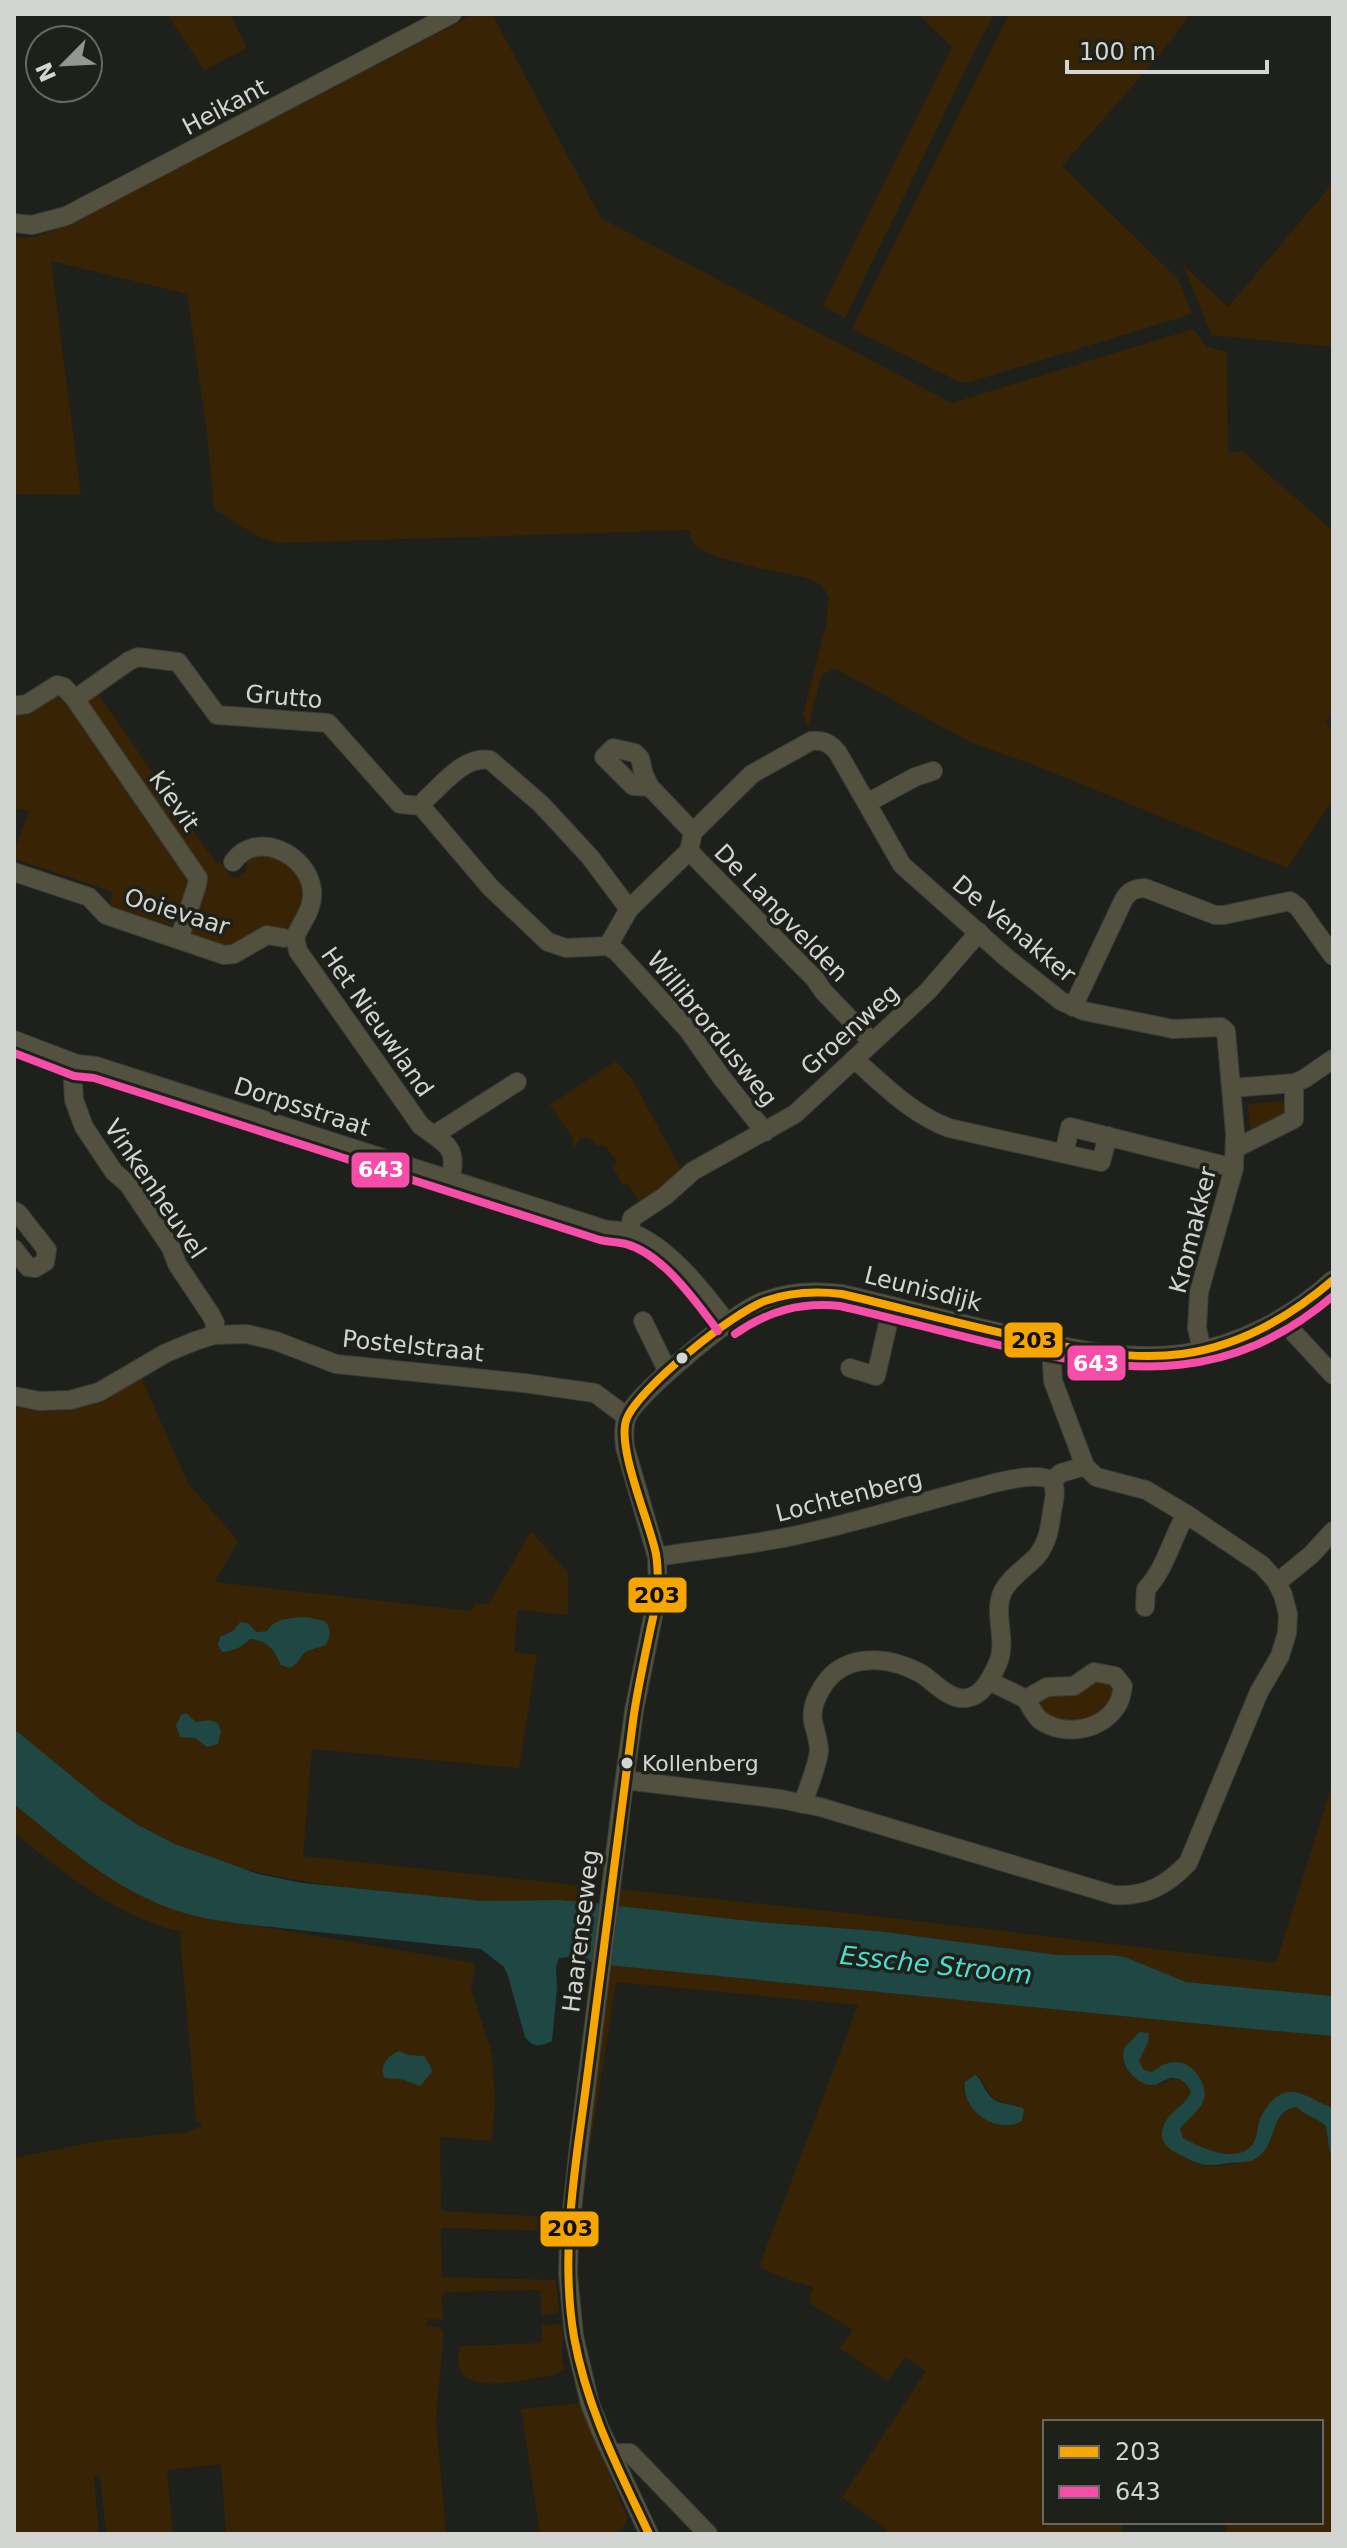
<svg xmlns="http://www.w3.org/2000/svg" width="1347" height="2548" font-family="'DejaVu Sans',sans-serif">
	<rect width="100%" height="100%" fill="#1d201b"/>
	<g fill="#382404" fill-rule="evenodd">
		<path d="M167 14H230L247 48 204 70Z"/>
		<path d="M474 14H492L601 218 952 403 1193 329 1207 347 1227 352 1228 453 1242 451 1333 531V712L1325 722 1333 731V799L1287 868 1029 763 972 743 836 669 822 674 808 727 803 714 826 625 829 596 821 585 810 579C785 573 715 561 697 547 691 543 691 536 691 530L280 543 259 537 214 509 207 433 187 294 51 261 81 495 14 494V238L35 237 66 226Z"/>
		<path d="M918 14H995L980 40 845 318 823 306 952 47Z"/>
		<path d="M1009 14H1190L1158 57 1062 166 1178 279 1192 314 970 382H960L852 329Z"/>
		<path d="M1333 183V347L1212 335 1183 265 1228 307Z"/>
		<path d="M96 691 216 863 220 861 230 876 236 878 246 872 247 858 277 854 306 882 302 906 291 930 231 950 193 938 189 933 205 877 88 709 86 699Z"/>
		<path d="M61 693 191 875 176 922 172 926 109 906 113 892 15 859 17 853 14 852 29 810 14 809V715Z"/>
		<path d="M616 1061 632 1079 683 1173 642 1206 628 1184 623 1186 613 1167 617 1165 614 1155 612 1156 606 1146 601 1145 597 1147C594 1141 589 1137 581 1138L574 1147 572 1142 574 1140 550 1105Z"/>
		<path d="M1285 1101 1286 1113 1250 1129 1248 1104Z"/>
		<path d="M141 1377 188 1483 238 1541 215 1582 471 1611 476 1603 489 1604 531 1531 568 1573V1615L517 1610 514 1652 537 1655 519 1768 312 1749 303 1856 595 1887 593 1903C556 1900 519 1903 483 1901 450 1899 418 1895 385 1891 294 1882 221 1872 140 1826 94 1800 54 1762 14 1729V1406C62 1421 100 1401 141 1377ZM306 1617 325 1621 319 1648 305 1652 298 1662 281 1665C274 1650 268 1641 250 1639L247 1643 230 1652 226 1633 234 1630 240 1622 248 1623 255 1632 267 1631Z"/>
		<path d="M1098 1681 1117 1685 1104 1713 1071 1725 1042 1713 1037 1701 1039 1697Z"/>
		<path d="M1330 1791 1333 1792V1996L1186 1982 1125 1957 1112 1955H1058L878 1931 759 1922 617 1906 619 1889 848 1913 1276 1963Z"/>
		<path d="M14 1804 69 1849 189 1914 474 1963 475 1968 471 1989 492 2054 495 2101 492 2141 440 2137 441 2208 444 2211 565 2218 564 2231 441 2228 442 2277 556 2280 559 2311 557 2313 542 2315 540 2290 444 2292 441 2301 444 2320 427 2319V2326L440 2327 444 2333 436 2419 446 2534H226L221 2464 167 2470 173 2534H106L100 2475 94 2476 99 2534H14V2158L99 2141 187 2132 203 2126 196 2121 180 1935 183 1932C123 1921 60 1871 14 1832Z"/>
		<path d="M607 1965 1252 2029 1333 2036V2111L1301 2094 1260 2119C1258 2127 1258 2137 1254 2144 1240 2166 1199 2147 1183 2138L1180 2129C1197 2107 1209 2106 1199 2076L1159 2067 1152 2072 1144 2070 1139 2061 1149 2034 1139 2032 1133 2041V2077C1139 2080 1146 2084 1152 2085 1169 2085 1178 2068 1191 2092 1185 2107 1165 2113 1162 2132 1159 2148 1195 2165 1209 2166 1223 2167 1240 2162 1253 2160 1264 2142 1275 2109 1298 2107 1307 2117 1316 2117 1326 2126L1329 2148 1333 2161V2534H1227L1226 2522H1321V2422H1045V2522H1122L1123 2534H883L886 2529 842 2497 926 2371 905 2357 888 2381 840 2348 853 2330 812 2305 809 2300 813 2287 788 2280 759 2267 858 2005 616 1982 590 2148 589 2111ZM978 2075C991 2095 992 2104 1019 2105L1015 2124 1007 2125 980 2117Z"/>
		<path d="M557 2324 563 2327 562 2359 565 2369 555 2375C526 2379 444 2403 460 2346L542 2343V2325Z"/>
		<path d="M580 2403 628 2519 618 2534H540L521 2409Z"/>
	</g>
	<g fill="#1f4743">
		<path d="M306 1617 325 1621C331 1629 331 1635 326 1645L305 1652 298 1662 290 1668 281 1665C274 1650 268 1640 250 1639 245 1646 231 1652 222 1652L218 1645 220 1637 234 1630 240 1622 248 1623 256 1632 267 1631C275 1618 291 1618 306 1617Z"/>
		<path d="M186 1713 196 1722 209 1720 218 1723 221 1731 218 1744 207 1747 195 1738 180 1737 176 1725 181 1715Z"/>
		<path d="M14 1729 102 1801 138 1825 175 1844 258 1874 303 1883 483 1901 560 1900 593 1903 759 1922 878 1931 1058 1955H1112L1125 1957 1186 1982 1333 1996V2036L1252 2029 607 1965 570 1957 559 1958 556 1966 557 1988 552 2041C540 2047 533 2048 525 2037L508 1976 504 1967 481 1949C420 1943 360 1936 299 1930 257 1925 211 1923 172 1909 112 1888 62 1843 14 1804Z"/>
		<path d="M1139 2032 1149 2033 1148 2042 1139 2061 1144 2070 1152 2072C1158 2067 1168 2061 1176 2062 1192 2062 1208 2083 1204 2099 1201 2110 1187 2119 1180 2129L1183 2138C1200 2147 1236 2165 1252 2145 1257 2139 1257 2129 1259 2122 1264 2107 1278 2090 1294 2092 1305 2093 1318 2103 1329 2106L1333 2111V2161L1329 2148 1326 2126C1316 2117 1307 2117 1297 2107 1268 2110 1279 2147 1253 2160 1247 2163 1236 2162 1229 2163 1208 2167 1201 2166 1182 2156 1173 2151 1163 2147 1162 2136 1161 2114 1184 2109 1191 2092 1187 2084 1182 2078 1172 2078 1166 2078 1160 2084 1154 2085 1138 2087 1115 2062 1126 2046 1130 2041 1135 2038 1139 2032Z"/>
		<path d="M399 2051 408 2055 424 2056 431 2067 432 2072 420 2086 401 2079 385 2078C378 2066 388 2056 399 2051Z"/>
		<path d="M975 2075C983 2080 983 2090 991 2097 1000 2106 1014 2103 1024 2109L1022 2121C997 2135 961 2111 965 2082Z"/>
	</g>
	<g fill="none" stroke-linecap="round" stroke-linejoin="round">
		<defs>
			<g id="minor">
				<path d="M14 223 32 225 66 216 452 14"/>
				<path d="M75 699 129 661 138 657 178 662 217 715 328 723 400 804 421 806 490 887 548 942 566 948 608 946 617 952 688 1030 722 1078 765 1132"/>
				<path d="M14 706 27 704 57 685 64 687 75 699 198 878 197 885 179 939"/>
				<path d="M650 787 633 786 604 757 613 748 635 753 640 758 644 775 650 787 693 832"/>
				<path d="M867 803 915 777 933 771"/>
				<path d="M421 806 426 799C444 783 464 756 490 760L541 804 590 857 629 909"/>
				<path d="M689 851 815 979 823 991 872 1042"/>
				<path d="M233 862C256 829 308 854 312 890 314 909 302 921 295 937L298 951 421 1126C446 1144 459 1147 450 1180"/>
				<path d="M14 872 89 897 106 915 224 955 234 954 267 935 284 938"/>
				<path d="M608 946 629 909 689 851 693 832 752 774 811 741C824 740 830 743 838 753L902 865 1008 959 1061 1001 1084 1011 1173 1029 1221 1027 1226 1031 1235 1133 1234 1168 1199 1292 1197 1328 1202 1350"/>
				<path d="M1073 1007 1124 899C1130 890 1135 889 1145 888L1215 915H1224L1290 901 1298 907 1333 956"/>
				<path d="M14 1040 77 1064 96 1066 604 1229C613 1231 625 1230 634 1234 670 1248 705 1294 728 1324"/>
				<path d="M854 1059C883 1084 911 1114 949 1128L1101 1162 1108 1136"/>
				<path d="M77 1064 73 1081 74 1100 84 1127 114 1172 128 1184 171 1248 177 1264 211 1315 215 1323 214 1335"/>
				<path d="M1232 1088 1294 1083 1304 1079 1333 1059"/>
				<path d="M434 1135 517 1082"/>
				<path d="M1236 1148 1294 1119V1083"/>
				<path d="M1064 1153 1070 1127 1234 1168"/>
				<path d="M14 1211 18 1213 47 1250 45 1262 35 1268 28 1267 14 1249"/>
				<path d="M629 1232 632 1218 665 1196 693 1171 795 1114 928 991 979 932"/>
				<path d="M1284 1318 1294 1333 1333 1375"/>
				<path d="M643 1321 668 1372"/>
				<path d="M850 1368 876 1376 892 1306"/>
				<path d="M14 1396 39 1401 70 1400 99 1392 166 1353 195 1341 214 1335 247 1334 276 1341 336 1364 524 1383 595 1393 627 1417"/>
				<path d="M1052 1481 1061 1473 1085 1466"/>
				<path d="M657 1557C705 1549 754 1545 802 1534 862 1521 921 1502 980 1487 997 1482 1038 1471 1052 1481"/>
				<path d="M1284 1577 1311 1555 1333 1531"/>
				<path d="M1145 1607 1146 1589C1165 1570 1172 1538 1186 1514"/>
				<path d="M989 1681 1026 1699 1047 1687 1074 1686 1094 1672 1115 1676 1123 1686C1122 1692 1121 1699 1118 1704 1103 1731 1064 1737 1040 1720 1034 1715 1030 1706 1026 1699"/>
				<path d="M625 1780 780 1799 820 1807 1114 1895C1146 1897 1167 1885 1188 1863L1259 1692 1280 1656 1287 1633 1288 1614 1283 1595 1276 1581 1262 1565 1186 1514 1146 1490 1096 1477 1085 1466 1053 1381 1051 1346"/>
				<path d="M803 1804C808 1787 817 1768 819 1751 819 1741 815 1731 813 1721 810 1705 822 1684 834 1673 858 1653 894 1659 920 1673 935 1682 949 1701 967 1698 983 1696 992 1676 998 1663 1008 1639 992 1614 1003 1591 1011 1576 1026 1568 1037 1556 1048 1542 1050 1527 1052 1511 1054 1500 1057 1491 1052 1481"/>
				<path d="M611 2453H630L708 2534"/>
				<path d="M649 2534 600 2429 590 2404 574 2336 568 2274 569 2238 579 2145 622 1799 634 1711 658 1592 657 1557 625 1447C624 1437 623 1426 627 1417 636 1394 733 1315 757 1304 784 1292 813 1290 842 1294 895 1306 948 1321 1002 1333 1060 1346 1122 1362 1182 1354 1239 1346 1291 1318 1333 1280"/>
			</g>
		</defs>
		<use href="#minor" stroke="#3a3c39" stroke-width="20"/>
		<use href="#minor" stroke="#52513f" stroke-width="18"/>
		<defs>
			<path id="bus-1" d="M649 2534C618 2468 587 2409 574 2337 559 2249 577 2158 588 2071 603 1954 617 1837 633 1721 637 1691 644 1661 650 1631 653 1617 657 1603 658 1589 658 1578 658 1565 656 1554 650 1523 615 1445 627 1418 640 1387 734 1312 765 1301 790 1292 816 1291 842 1294 901 1308 960 1324 1020 1337 1072 1349 1128 1361 1182 1354 1240 1346 1290 1317 1333 1280"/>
			<g id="bus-2">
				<path d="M14 1053 74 1076 94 1078 600 1240C609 1242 618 1242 626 1244 663 1254 696 1302 718 1331"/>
				<path d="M735 1334C768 1311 800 1302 840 1306 897 1319 954 1335 1012 1348 1135 1375 1230 1383 1333 1296"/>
			</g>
		</defs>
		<use href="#bus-1" stroke="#1d211a" stroke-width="14"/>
		<use href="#bus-2" stroke="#1d211a" stroke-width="14"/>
		<use href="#bus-1" stroke="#f7a600" stroke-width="8"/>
		<use href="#bus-2" stroke="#f54da8" stroke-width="8"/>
	</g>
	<g fill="#d2d5d1" stroke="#1d211a" stroke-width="3">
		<circle cx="682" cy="1358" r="7"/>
		<circle cx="627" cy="1763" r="7"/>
	</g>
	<g text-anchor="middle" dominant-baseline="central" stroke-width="7" stroke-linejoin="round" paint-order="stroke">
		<g font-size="22" fill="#d2d5d1" stroke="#1d211a" text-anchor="start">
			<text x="642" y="1763">Kollenberg</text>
		</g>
		<g font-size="24" fill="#d2d5d1" stroke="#1d211a">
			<text transform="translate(225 107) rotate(-28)">Heikant</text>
			<text transform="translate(284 697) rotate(5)">Grutto</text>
			<text transform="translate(174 801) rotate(55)">Kievit</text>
			<text transform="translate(177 912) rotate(17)">Ooievaar</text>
			<text transform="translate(781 913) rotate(46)">De Langvelden</text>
			<text transform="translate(1014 929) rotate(40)">De Venakker</text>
			<text transform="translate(377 1022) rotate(55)">Het Nieuwland</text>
			<text transform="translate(712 1029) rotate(51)">Willibrordusweg</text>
			<text transform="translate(850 1030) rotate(-42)">Groenweg</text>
			<text transform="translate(302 1107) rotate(18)">Dorpsstraat</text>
			<text transform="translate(155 1189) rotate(56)">Vinkenheuvel</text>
			<text transform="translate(1193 1230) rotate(-76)">Kromakker</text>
			<text transform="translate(923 1289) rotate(14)">Leunisdijk</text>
			<text transform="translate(413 1346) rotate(6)">Postelstraat</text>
			<text transform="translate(849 1496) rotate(-14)">Lochtenberg</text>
			<text transform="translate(581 1931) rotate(-83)">Haarenseweg</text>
		</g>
		<g font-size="26" font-style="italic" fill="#4cdbd1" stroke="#1d211a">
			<text transform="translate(936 1965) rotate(6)">Essche Stroom</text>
		</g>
	</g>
	<g stroke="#1d211a" stroke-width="3">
		<rect x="350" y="1151" width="61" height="38" rx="8" fill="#f54da8"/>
		<rect x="1003" y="1321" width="61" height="38" rx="8" fill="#f7a600"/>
		<rect x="1066" y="1344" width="61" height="38" rx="8" fill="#f54da8"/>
		<rect x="627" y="1576" width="61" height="38" rx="8" fill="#f7a600"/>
		<rect x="539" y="2210" width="61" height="38" rx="8" fill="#f7a600"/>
	</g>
	<g font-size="22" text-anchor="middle" font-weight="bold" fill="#fff">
		<text x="381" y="1177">643</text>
		<text x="1096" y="1371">643</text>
	</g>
	<g font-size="22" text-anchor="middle" font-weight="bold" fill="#111">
		<text x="1034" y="1348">203</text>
		<text x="657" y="1603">203</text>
		<text x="570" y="2236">203</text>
	</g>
	<rect width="1347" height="2548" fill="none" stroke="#d2d5d1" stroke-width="32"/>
	<rect x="1043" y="2420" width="280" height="104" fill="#1d211a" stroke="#656963" stroke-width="2"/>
	<rect x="1059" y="2446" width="40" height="12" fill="#f7a600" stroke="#656963" stroke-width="2"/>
	<text x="1115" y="2460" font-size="24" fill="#d2d5d1">203</text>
	<rect x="1059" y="2486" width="40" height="12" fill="#f54da8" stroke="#656963" stroke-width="2"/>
	<text x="1115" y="2500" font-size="24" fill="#d2d5d1">643</text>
	<g transform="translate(64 64) rotate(246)"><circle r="38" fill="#1d211a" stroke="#656963" stroke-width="2"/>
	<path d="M0-6L14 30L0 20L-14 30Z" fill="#939691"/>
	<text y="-12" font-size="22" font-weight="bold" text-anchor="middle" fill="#d2d5d1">N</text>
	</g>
	<path d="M1067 60v12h200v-12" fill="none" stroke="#d2d5d1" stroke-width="4"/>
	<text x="1079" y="60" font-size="24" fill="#d2d5d1" stroke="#1d211a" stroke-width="6" paint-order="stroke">100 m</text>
</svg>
